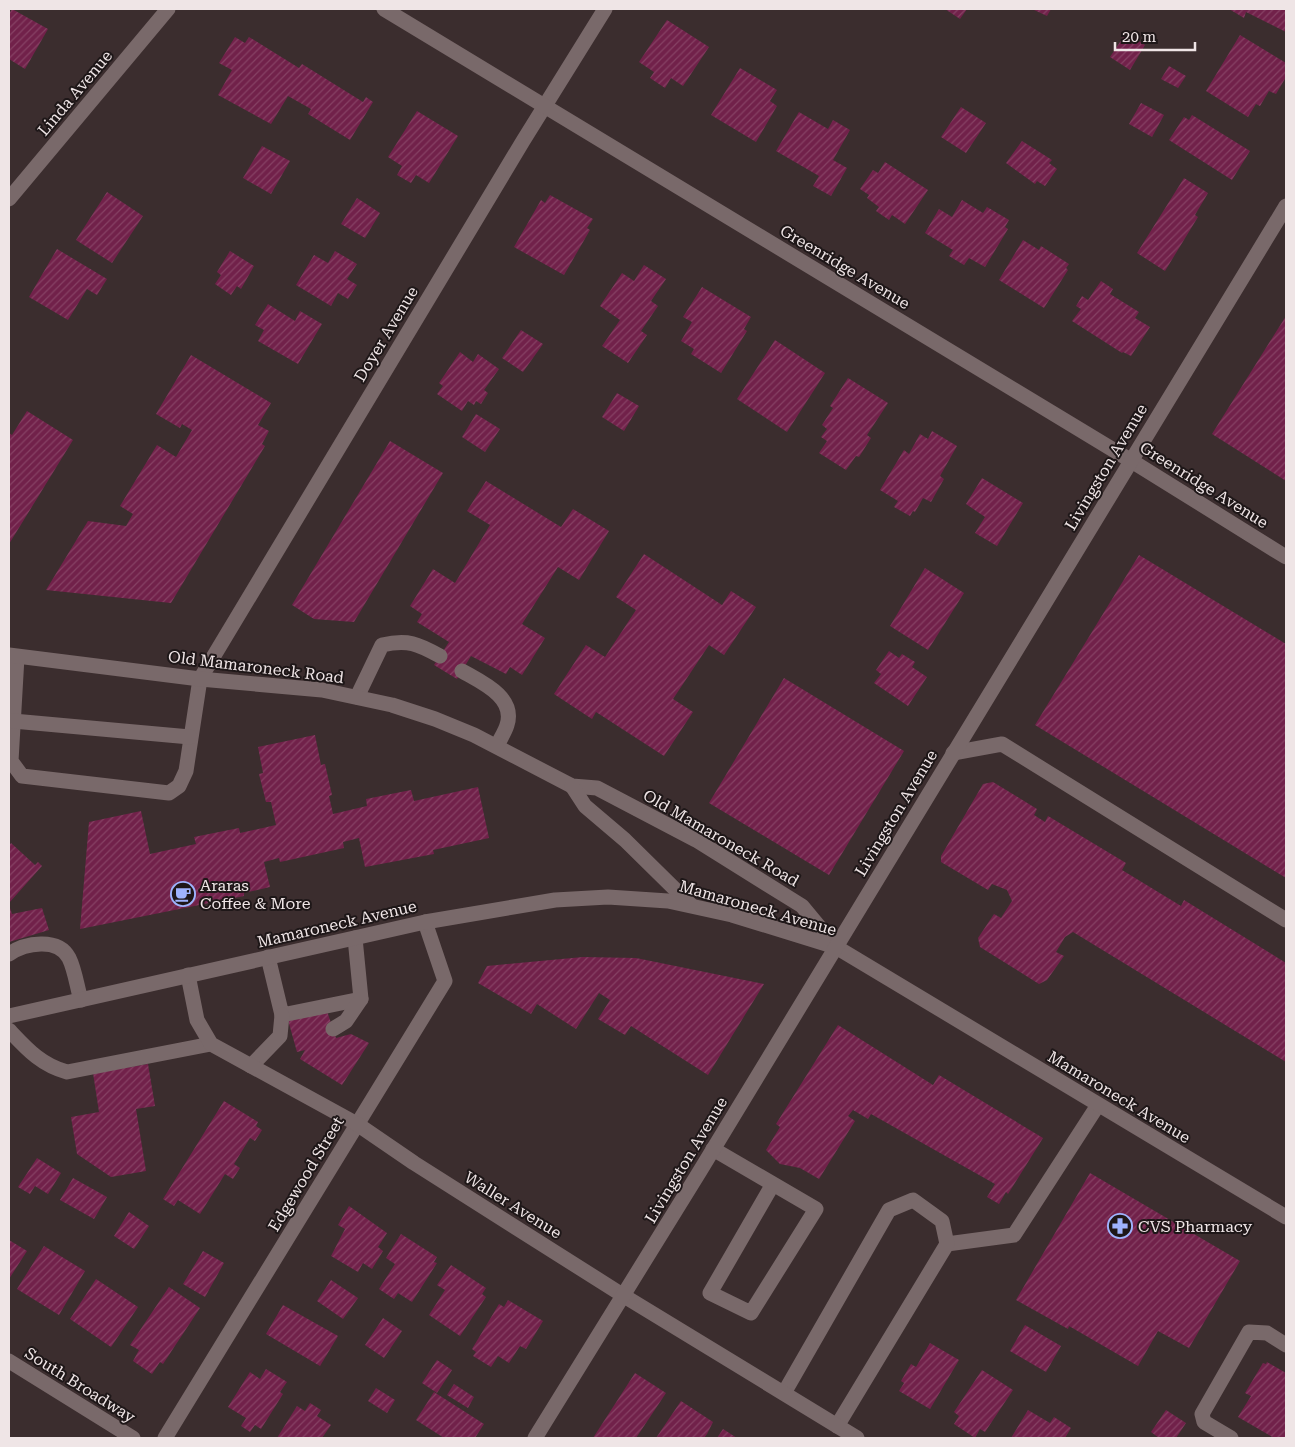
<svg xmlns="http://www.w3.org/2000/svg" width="1295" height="1447" font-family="'Roboto Serif',serif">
	<defs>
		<pattern id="building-hatch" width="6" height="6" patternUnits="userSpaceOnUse" patternTransform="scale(1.25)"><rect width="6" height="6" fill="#71214a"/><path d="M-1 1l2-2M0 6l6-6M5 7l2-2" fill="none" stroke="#864164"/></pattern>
	</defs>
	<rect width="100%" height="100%" fill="#3b2d2e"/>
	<g fill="url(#building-hatch)">
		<path d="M12 9 48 29 25 69 9 59V14Z"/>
		<path d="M945 9H967L960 19Z"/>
		<path d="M1032 9H1051L1047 16Z"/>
		<path d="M1229 9H1286V32L1246 12 1244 18Z"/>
		<path d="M667 20 709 47 683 86 671 78 665 88 650 78 654 72 639 62Z"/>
		<path d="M1126 33 1145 45 1130 70 1110 57Z"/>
		<path d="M1240 35 1286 63V77L1276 94 1269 91 1260 106 1256 104 1248 117 1206 91Z"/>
		<path d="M235 37 245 43 249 37 299 68 302 64 363 102 366 97 373 102 350 140 308 114 311 109 288 96 271 124 218 95 232 70 219 63Z"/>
		<path d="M1169 66 1186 76 1178 88 1161 79Z"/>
		<path d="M740 68 777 90 770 101 777 106 756 142 711 115Z"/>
		<path d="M1141 103 1164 115 1152 137 1129 124Z"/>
		<path d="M961 107 986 123 966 153 941 137Z"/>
		<path d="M417 111 458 136 429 183 416 175 411 183 397 175 402 166 388 157Z"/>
		<path d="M799 112 828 129 833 120 850 130 833 160 847 168 831 196 813 186 819 176 776 151Z"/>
		<path d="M1192 115 1250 151 1232 180 1169 140 1184 117 1189 120Z"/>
		<path d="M1022 141 1052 160 1049 163 1057 169 1045 186 1037 181 1035 184 1006 163Z"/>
		<path d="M262 146 290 161 271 194 243 178Z"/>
		<path d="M885 162 928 190 905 224 892 215 889 220 876 211 879 207 867 198 869 195 860 189 873 170 878 173Z"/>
		<path d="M1184 178 1208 193 1195 215 1198 217 1165 271 1137 253Z"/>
		<path d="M107 192 143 216 112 263 76 240Z"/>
		<path d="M550 195 593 219 587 228 590 230 564 275 514 247 541 200 545 203Z"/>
		<path d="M357 198 380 213 365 238 341 224Z"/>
		<path d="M962 200 983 213 987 207 1009 220 1005 227 1008 229 985 267 969 258 964 265 949 256 953 250 925 233 939 209 952 217Z"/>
		<path d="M1023 240 1039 250 1041 246 1069 264 1066 268 1068 270 1044 308 999 280Z"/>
		<path d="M57 249 107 279 97 295 87 289 68 320 29 297Z"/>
		<path d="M230 251 254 266 241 289 237 286 231 295 215 284 221 275 217 272Z"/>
		<path d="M335 251 357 264 347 279 357 285 348 299 338 293 331 306 296 285 314 255 328 263Z"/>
		<path d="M644 265 666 279 651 301 658 306 641 331 647 335 628 363 602 346 620 320 600 306 622 273 634 281Z"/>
		<path d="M1101 281 1113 289 1110 294 1139 312 1135 318 1150 327 1131 356 1123 352 1122 353 1072 321 1081 309 1076 306 1082 296 1088 300Z"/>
		<path d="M702 287 751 317 744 329 747 331 721 373 691 354 694 349 681 341 692 322 683 317Z"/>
		<path d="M268 304 295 321 300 311 322 324 298 364 258 341 264 330 255 325Z"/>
		<path d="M1286 316V481L1212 434Z"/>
		<path d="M521 330 543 344 523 372 502 358Z"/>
		<path d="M775 340 825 373 787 432 737 399Z"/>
		<path d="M460 352 473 362 478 354 499 369 484 390 488 393 481 404 476 401 474 405 468 401 462 411 437 394 443 386 439 383Z"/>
		<path d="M191 355 271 403 258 425 269 431 262 444 265 446 171 603 46 590 88 521 126 526 133 514 120 506 157 445 176 457 192 430 182 424 180 428 156 414Z"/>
		<path d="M848 378 888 403 867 435 871 438 859 457 856 456 846 470 819 453 827 441 821 437 827 429 822 425 833 408 830 406Z"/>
		<path d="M617 393 639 406 624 431 602 417Z"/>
		<path d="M27 411 73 440 9 544V433L12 435Z"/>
		<path d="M476 414 500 429 485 452 462 437Z"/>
		<path d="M932 431 957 446 940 476 944 479 931 502 923 498 915 512 913 511 910 516 894 507 898 501 880 490 904 450 909 454 920 434 928 439Z"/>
		<path d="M390 441 443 473 354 622 314 619 292 605Z"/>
		<path d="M982 478 1023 503 997 546 975 533 985 517 966 504Z"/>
		<path d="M486 481 561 527 573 509 609 531 579 580 558 567 522 624 545 638 522 675 510 667 506 674 471 656 457 679 434 665 449 642 417 622 422 614 410 606 433 569 455 583 490 525 467 511Z"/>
		<path d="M644 554 722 605 731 591 756 607 724 655 709 645 673 699 693 712 664 756 596 712 592 719 554 694 586 645 605 657 636 610 616 597Z"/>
		<path d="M1139 555 1286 644V878L1035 725Z"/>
		<path d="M925 568 964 593 928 650 890 626Z"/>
		<path d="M889 651 899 658 902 654 915 662 912 667 927 677 908 706 874 683 881 674 876 670Z"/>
		<path d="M784 678 904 751 829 875 709 803Z"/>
		<path d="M315 735 321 765 325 764 332 795 329 796 333 814 367 806 366 799 411 790 414 801 478 787 489 838 433 850 434 854 365 867 359 838 343 842 344 848 280 862 279 858 264 862 270 887 244 893V896L80 929 89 822 141 811 150 854 196 844 194 837 239 828 240 833 276 825 271 802H266L259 774 263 773 258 747Z"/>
		<path d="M993 782 1037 809 1034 815 1045 822 1048 816 1126 863 1122 870 1181 906 1184 900 1286 963V1062L1073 932 1065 937 1056 952 1064 956 1047 980 1039 984 980 947 978 938 994 914 1001 918 1012 901 1007 890 992 884 988 890 941 862V856L983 784Z"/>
		<path d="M11 843 35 865 38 862 42 866 9 903V846Z"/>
		<path d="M9 905 12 914 42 908 49 930 9 942Z"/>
		<path d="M583 957 636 958 764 984 708 1075 631 1026 625 1035 598 1019 610 1000 599 993 576 1029 537 1004 531 1014 478 983 487 966Z"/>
		<path d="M327 1011 336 1038 351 1034 369 1043 342 1085 300 1059 305 1050 297 1052 288 1020Z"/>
		<path d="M838 1025 933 1085 939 1075 1043 1138 1008 1194 1006 1192 999 1204 987 1197 995 1184 871 1114 868 1119 853 1110 848 1116 855 1121 819 1179 800 1168 780 1164 766 1150 780 1127 776 1124Z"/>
		<path d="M148 1064 155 1106 136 1109 146 1171 111 1177 77 1154 71 1117 99 1112 93 1073Z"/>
		<path d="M224 1101 258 1122 256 1126 262 1130 255 1141 250 1138 234 1164 240 1168 233 1179 225 1174 200 1214 178 1200 174 1206 163 1199Z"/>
		<path d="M37 1158 61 1173 48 1194 35 1186 30 1194 18 1187Z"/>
		<path d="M1090 1173 1240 1261 1189 1348 1158 1331 1138 1366 1069 1326 1068 1329 1016 1300Z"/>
		<path d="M73 1178 107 1197 94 1219 60 1200Z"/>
		<path d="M349 1206 387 1233 378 1247 383 1251 372 1269 363 1263 358 1272 331 1256 345 1229 338 1225Z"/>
		<path d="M129 1212 149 1226 134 1249 114 1236Z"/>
		<path d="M401 1234 437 1257 434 1262 437 1263 412 1302 398 1293 394 1299 379 1289 395 1264 386 1258Z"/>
		<path d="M9 1240 27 1251 9 1279Z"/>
		<path d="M44 1246 85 1271 59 1315 17 1289Z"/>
		<path d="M203 1251 224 1263 205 1297 183 1284Z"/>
		<path d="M451 1265 486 1288 482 1294 486 1297 460 1336 429 1315 445 1290 437 1285Z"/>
		<path d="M96 1279 138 1307 111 1347 70 1319Z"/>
		<path d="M331 1280 358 1298 343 1319 317 1301Z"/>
		<path d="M169 1287 200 1308 163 1364 160 1362 152 1374 133 1361 139 1350 130 1345Z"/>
		<path d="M508 1300 543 1321 526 1349 520 1346 509 1363 498 1356 491 1367 473 1356 476 1352 472 1349 499 1304 504 1307Z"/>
		<path d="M283 1305 338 1336 320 1366 266 1334Z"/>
		<path d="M383 1318 402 1331 384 1358 365 1345Z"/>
		<path d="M1025 1325 1061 1346 1046 1372 1010 1351Z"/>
		<path d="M930 1343 959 1360 930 1409 899 1391 904 1383 901 1381 911 1364 916 1367Z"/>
		<path d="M437 1360 452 1370 437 1393 422 1383Z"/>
		<path d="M1267 1362 1286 1373V1438H1274L1238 1417 1251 1396 1245 1393 1263 1363 1266 1364Z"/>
		<path d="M266 1369 287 1382 280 1392 283 1394 261 1429 255 1425 250 1432 241 1426 246 1418 228 1407 250 1372 260 1379Z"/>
		<path d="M982 1370 1013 1390 985 1432 980 1429 975 1438 954 1424 959 1416 954 1412Z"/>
		<path d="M635 1373 666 1393 636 1438H593Z"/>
		<path d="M454 1384 474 1397 468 1408 447 1395Z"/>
		<path d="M376 1388 395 1400 387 1413 368 1401Z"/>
		<path d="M434 1392 484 1424 475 1438H444L416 1420Z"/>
		<path d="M681 1401 713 1422 707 1434 704 1438H656Z"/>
		<path d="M310 1403 321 1410 317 1416 331 1425 322 1438H277L297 1406 305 1411Z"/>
		<path d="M1028 1410 1050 1423 1054 1417 1071 1428 1065 1438H1011Z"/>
		<path d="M1166 1410 1186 1423 1176 1438H1159L1151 1432Z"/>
		<path d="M723 1429 737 1438H717Z"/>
	</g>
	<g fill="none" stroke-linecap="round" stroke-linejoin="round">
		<g stroke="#79696a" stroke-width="15">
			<path d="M17 657 11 761 22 776 169 793 179 786 186 771 200 679"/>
			<path d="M462 671C481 682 516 697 507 725 505 732 500 739 497 746"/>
			<path d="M357 697 382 645C408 639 418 644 440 656"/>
			<path d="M13 721 190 737"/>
			<path d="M9 954C25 943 58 937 69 958 75 970 77 987 81 1000"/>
			<path d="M268 957 282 1015 361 999"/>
			<path d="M333 1029 346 1021 361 999 355 938"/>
			<path d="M9 1030C27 1049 41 1065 67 1072L211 1044"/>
			<path d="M251 1066 280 1036 282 1015"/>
			<path d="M713 1149 816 1209 751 1313 710 1293 773 1184"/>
			<path d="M947 1244 1014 1235 1098 1105"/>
			<path d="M784 1393 889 1210 913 1200 942 1221 947 1244 837 1426"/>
			<path d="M1231 1438 1204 1422 1202 1414 1249 1332 1267 1333 1286 1345"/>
		</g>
		<g stroke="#79696a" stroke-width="15">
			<path d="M9 199 168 9"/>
			<path d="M200 679 523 141 605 9"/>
			<path d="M953 753 1002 744 1286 920"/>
			<path d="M165 1438 445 981 425 922"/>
		</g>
		<g stroke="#79696a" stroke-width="15">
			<path d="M384 9 1130 460 1286 557"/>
			<path d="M9 655 200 679 322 690 392 705 435 719 474 735 572 786 597 788 696 840 802 906 836 947"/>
			<path d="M572 786 585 806 625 840 691 905"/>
			<path d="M188 975 197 1020 211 1044 357 1124 414 1163 624 1296 857 1438"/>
			<path d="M9 1016 425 922 555 900 608 897 668 901 732 915 836 947 1286 1217"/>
			<path d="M9 1361 133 1438"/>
			<path d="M535 1438 700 1171 1286 206"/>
		</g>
	</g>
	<defs>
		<symbol id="cafe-ring" viewBox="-11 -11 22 22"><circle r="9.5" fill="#1e1718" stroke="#9fb3fd" stroke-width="1.5"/><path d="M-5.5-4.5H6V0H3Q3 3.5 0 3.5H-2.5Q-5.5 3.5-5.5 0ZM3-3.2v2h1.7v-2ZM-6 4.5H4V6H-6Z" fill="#9fb3fd"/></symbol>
		<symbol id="pharmacy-ring" viewBox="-11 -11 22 22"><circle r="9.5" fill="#1e1718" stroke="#9fb3fd" stroke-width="1.5"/><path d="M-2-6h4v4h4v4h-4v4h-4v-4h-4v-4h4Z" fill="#9fb3fd"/></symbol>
	</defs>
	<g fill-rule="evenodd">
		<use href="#cafe-ring" x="169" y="880" width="28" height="28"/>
		<use href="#pharmacy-ring" x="1106" y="1212" width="28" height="28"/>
	</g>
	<g text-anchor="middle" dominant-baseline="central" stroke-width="4" stroke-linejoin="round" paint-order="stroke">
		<g font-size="16" fill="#efe5e6" stroke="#1e1718">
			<text transform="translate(75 93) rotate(-50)">Linda Avenue</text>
			<text transform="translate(845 267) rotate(31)">Greenridge Avenue</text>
			<text transform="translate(386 334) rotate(-59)">Doyer Avenue</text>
			<text transform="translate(1106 467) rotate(-59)">Livingston Avenue</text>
			<text transform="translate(1204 485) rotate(32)">Greenridge Avenue</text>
			<text transform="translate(256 667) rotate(7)">Old Mamaroneck Road</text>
			<text transform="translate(896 813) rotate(-59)">Livingston Avenue</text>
			<text transform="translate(721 838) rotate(30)">Old Mamaroneck Road</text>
			<text transform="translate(758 908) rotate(16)">Mamaroneck Avenue</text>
			<text transform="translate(337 924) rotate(-13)">Mamaroneck Avenue</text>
			<text transform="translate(1119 1097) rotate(31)">Mamaroneck Avenue</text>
			<text transform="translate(686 1160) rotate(-59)">Livingston Avenue</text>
			<text transform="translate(306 1174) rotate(-59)">Edgewood Street</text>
			<text transform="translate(513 1205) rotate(32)">Waller Avenue</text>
			<text transform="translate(80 1385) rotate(32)">South Broadway</text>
		</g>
		<g font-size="16" fill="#efe5e6" stroke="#1e1718" text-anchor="start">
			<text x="200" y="885">Araras<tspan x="200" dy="18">Coffee &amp; More</tspan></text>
			<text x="1138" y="1226">CVS Pharmacy</text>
		</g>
	</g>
	<rect width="1295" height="1447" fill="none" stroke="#efe5e6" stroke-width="20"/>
	<path d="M1115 42v8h80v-8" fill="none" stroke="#efe5e6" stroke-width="2.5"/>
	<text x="1122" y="42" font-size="15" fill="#efe5e6" stroke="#1e1718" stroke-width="4" paint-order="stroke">20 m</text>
</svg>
